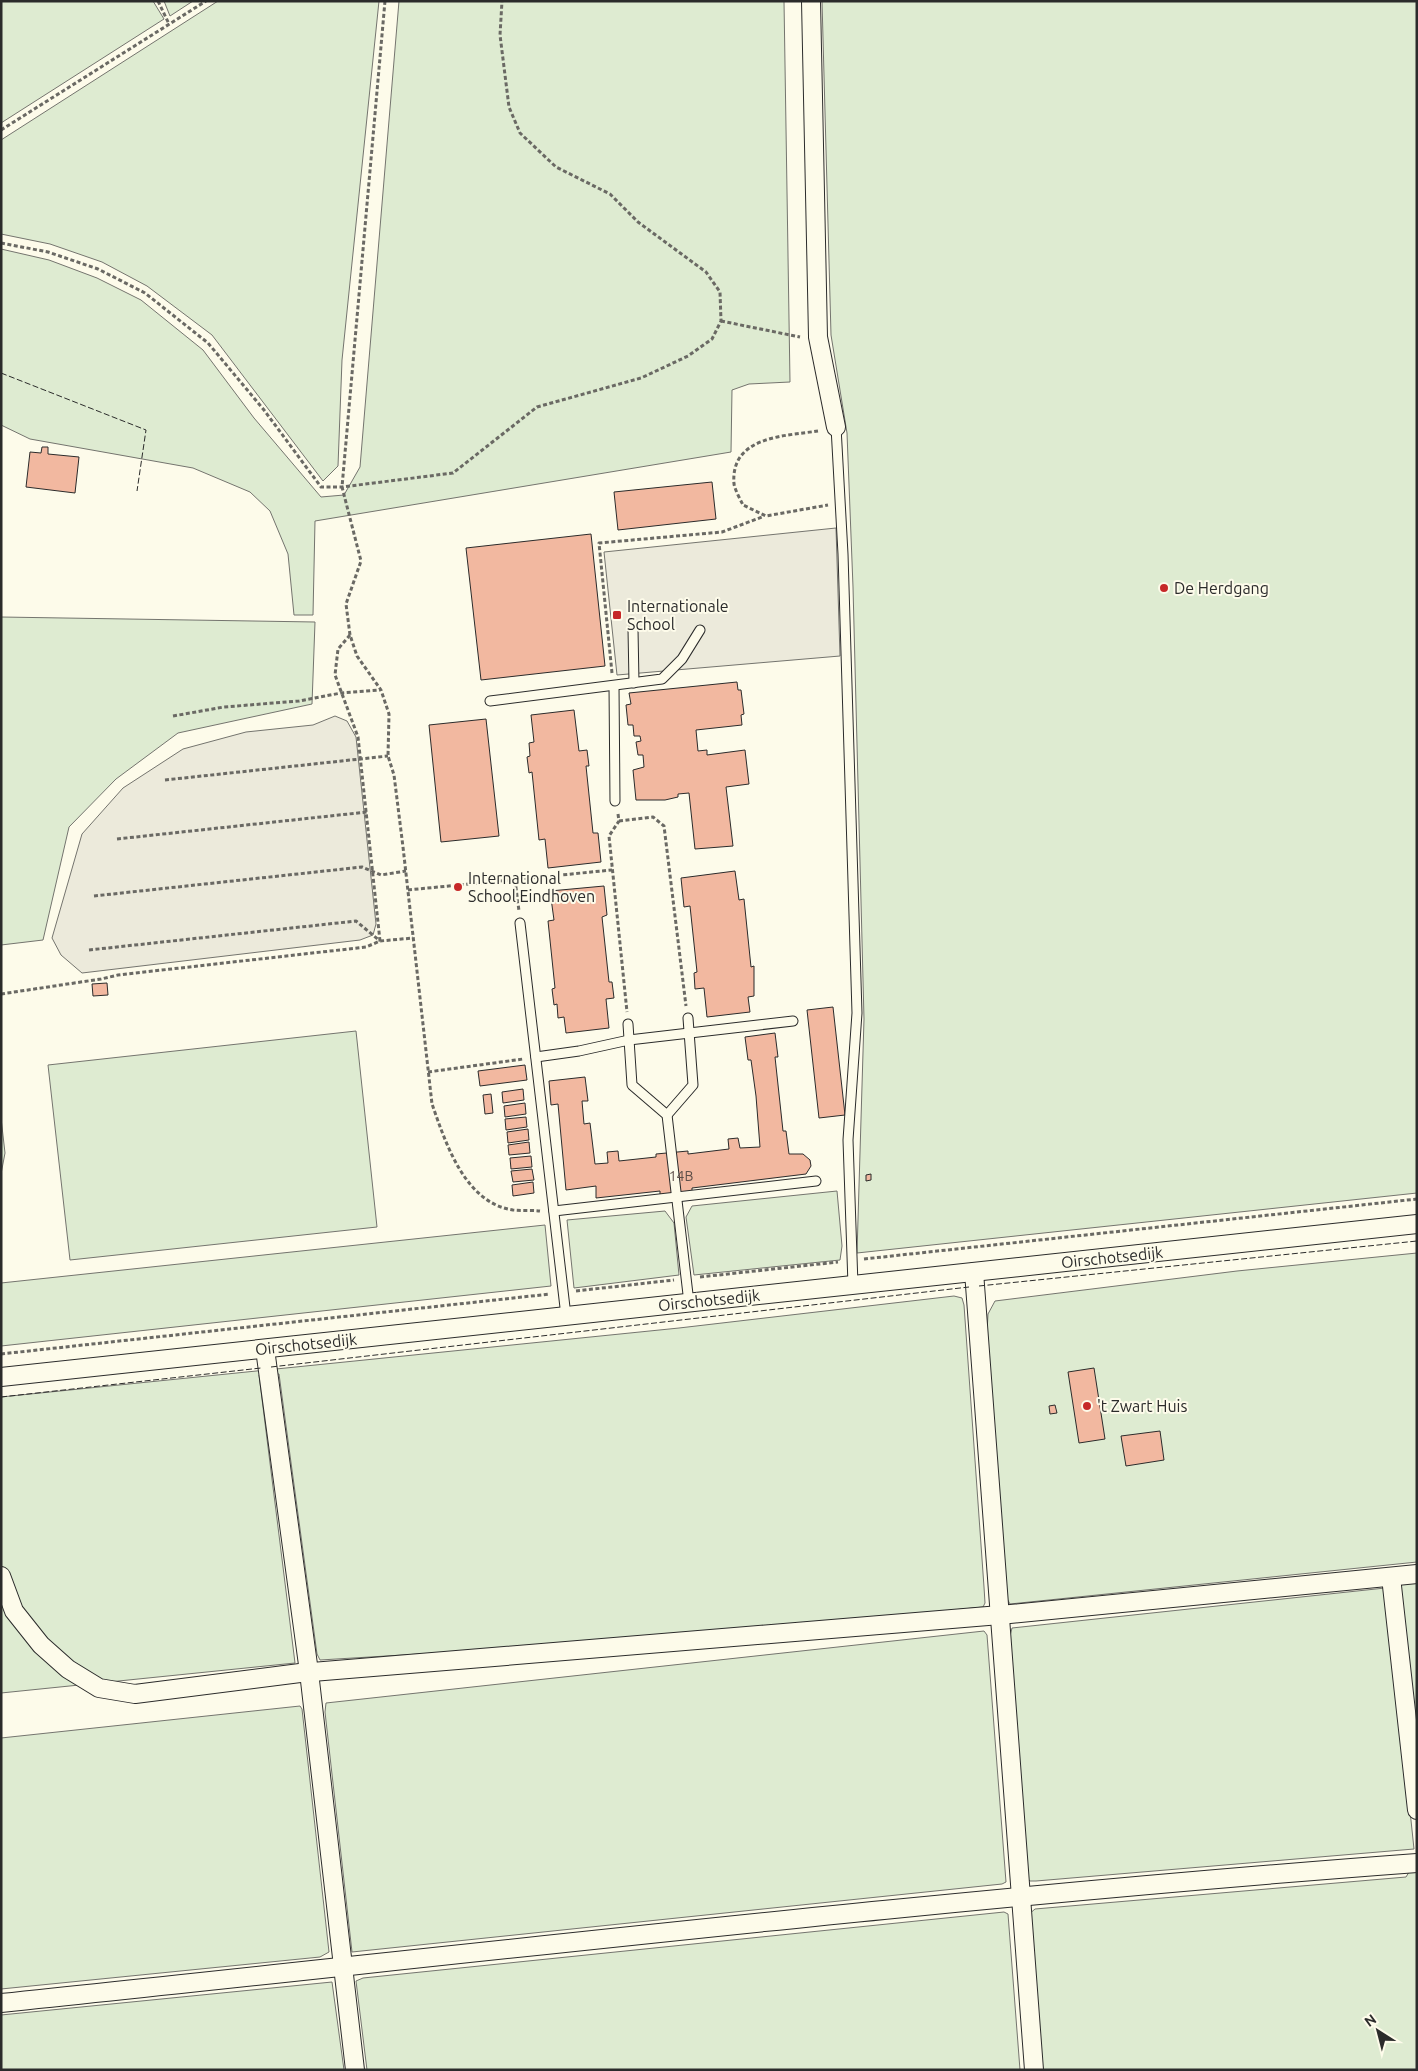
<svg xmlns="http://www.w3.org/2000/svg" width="1418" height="2071" font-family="Ubuntu,sans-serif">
	<rect width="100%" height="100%" fill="#fdfbea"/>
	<g fill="#deebd1" stroke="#74746e">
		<path d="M1 1H153L164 19 1 123Z"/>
		<path d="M164 1H193L170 16Z"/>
		<path d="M218 1H379L342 360 338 466 323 481 212 335 147 286 102 262 50 244 1 234V140Z"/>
		<path d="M399 1H784L790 382 749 384 732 390 731 452 315 521 313 615H294L288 554 270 511 250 492 193 468 30 439 1 425V249L49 260 97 278 141 300 203 350 254 418 321 497 344 495 360 467Z"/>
		<path d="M822 1H1417V1193L857 1253 864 1019 853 587 847 433 831 335Z"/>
		<path d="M1 617 315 622 312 704 178 733 116 779 69 827 43 940 1 945Z"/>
		<path d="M356 1031 377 1227 70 1260 48 1065Z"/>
		<path d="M1 1118 5 1153 1 1174Z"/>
		<path d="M837 1191 842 1246 840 1260 694 1275 686 1217 692 1206Z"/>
		<path d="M665 1211 674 1223 679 1275 574 1288 567 1220Z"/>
		<path d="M545 1225 551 1286 1 1346V1283Z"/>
		<path d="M1417 1253V1562L1010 1604 1005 1595 987 1332 988 1314 995 1301 1237 1271Z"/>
		<path d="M954 1296 962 1298 964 1305 984 1587 985 1603 983 1607 651 1640 320 1660 317 1654 279 1374 259 1375 295 1663 1 1693V1397L679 1328Z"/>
		<path d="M1417 1581V1768L1399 1582Z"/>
		<path d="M1385 1588 1387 1591 1414 1849 1036 1881H1030L1026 1877 1009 1640 1012 1628Z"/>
		<path d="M984 1631 987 1635 1006 1882 1002 1884 352 1952 325 1712 326 1703Z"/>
		<path d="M300 1706 302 1709 329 1952 320 1957 1 1989V1738Z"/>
		<path d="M1417 1859V2070H1040L1028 1915 1035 1909 1406 1877Z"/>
		<path d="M1004 1912 1008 1914 1020 2070H367L356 1981 363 1978Z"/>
		<path d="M332 1982 344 2070H1V2015Z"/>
	</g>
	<g fill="#eceadb" stroke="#74746e">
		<path d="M836 528 840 656 617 675 604 552Z"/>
		<path d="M335 716 347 721 356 737 376 924 373 935 360 940 82 973 61 955 52 938 82 834 123 788 183 749 246 732 313 725Z"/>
	</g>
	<g fill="#f2b8a0" stroke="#2b2b2b">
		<path d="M42 447H48V454L79 457 75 493 26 487 30 452 41 453Z"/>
		<path d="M712 482 716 519 618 530 614 492Z"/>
		<path d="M591 534 605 666 481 680 466 548Z"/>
		<path d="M737 682 738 690H741L744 714 741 715 742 725 696 730 698 751 707 750V755L745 750 749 784 726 787 733 846 695 849 689 793 678 794V797L665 800H636L633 770 644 767 643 755H638L636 742 641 741 640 736H634L633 725H628L626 705 631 704 629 693Z"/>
		<path d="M574 710 579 751 587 750 589 766H586L593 833H598L601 862 548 868 545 839 539 840 532 772 529 773 527 757 530 756 529 743 534 742 531 715Z"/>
		<path d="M486 719 499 836 441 842 429 725Z"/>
		<path d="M735 871 739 900 744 899 751 967 754 966V996L748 997 750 1012 707 1017 704 988 695 989 694 973 697 972 690 906 684 907 681 878Z"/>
		<path d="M604 886 607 915 602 917 609 982H612L614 998 606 999 609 1028 566 1033 564 1017 558 1018 557 1004 554 1005 552 989 555 988 548 921 554 920 550 891Z"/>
		<path d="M107 983 108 995 93 996 92 984Z"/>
		<path d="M833 1007 845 1115 819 1118 807 1010Z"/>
		<path d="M775 1033 778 1057H775L783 1131H786L789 1154H803L810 1160 811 1166 806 1174 692 1188V1192L660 1195V1191L596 1198V1186L566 1190 558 1104 551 1105 549 1081 585 1077 588 1101H582L584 1124 590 1123 595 1164 608 1163 607 1152 618 1151 619 1161 656 1157V1154L688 1151V1154L729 1149 728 1139 738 1138 740 1148 760 1147 756 1096 751 1060H748L745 1037Z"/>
		<path d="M525 1065 527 1080 480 1086 478 1071Z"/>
		<path d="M523 1089 524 1100 503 1103 502 1092Z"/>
		<path d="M491 1094 493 1113 485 1114 483 1095Z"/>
		<path d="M525 1103 526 1114 505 1117 504 1106Z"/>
		<path d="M526 1117 527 1127 506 1130 505 1119Z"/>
		<path d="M528 1129 529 1140 508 1143 507 1132Z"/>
		<path d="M529 1142 530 1153 509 1155 508 1145Z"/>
		<path d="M531 1156 532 1167 511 1169 510 1158Z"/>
		<path d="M532 1169 534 1180 513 1182 511 1171Z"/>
		<path d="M871 1174V1180L866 1181V1175Z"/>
		<path d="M533 1182 534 1193 513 1196 512 1185Z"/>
		<path d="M1094 1368 1105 1439 1079 1443 1068 1372Z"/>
		<path d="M1055 1405 1057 1413 1050 1414 1049 1406Z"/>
		<path d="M1160 1431 1164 1460 1126 1466 1121 1436Z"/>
	</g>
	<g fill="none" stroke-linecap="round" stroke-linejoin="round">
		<defs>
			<g id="service">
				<path d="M836 427 843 554 857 1013 848 1140 853 1285"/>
				<path d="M633 629 634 683"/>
				<path d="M614 686 615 801"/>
				<path d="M490 701 662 679 682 659 700 630"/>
				<path d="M520 923 566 1316"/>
				<path d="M628 1024 632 1085 667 1115 689 1303"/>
				<path d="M536 1057 579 1051 629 1040 793 1021"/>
				<path d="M667 1115 693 1085 688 1018"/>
				<path d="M554 1211 816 1181"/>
			</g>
			<g id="minor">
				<path d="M811 1 818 337 836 427"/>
				<path d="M974 1272 1034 2070"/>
				<path d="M265 1349 309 1672 355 2070"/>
				<path d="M1 1377 1417 1224"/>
				<path d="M1 1576 14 1611 41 1645 68 1669 99 1688 135 1694 300 1673 1000 1615 1417 1574"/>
				<path d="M1391 1577 1417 1810"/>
				<path d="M1 2003C473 1954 944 1898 1417 1863"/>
			</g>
		</defs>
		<use href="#service" stroke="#2b2b2b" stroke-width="11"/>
		<use href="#minor" stroke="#2b2b2b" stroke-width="20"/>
		<g stroke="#6a6964" stroke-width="3" stroke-dasharray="4 2.5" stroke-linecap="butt">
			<path d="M158 1 169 24"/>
			<path d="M385 1 342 487 361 561 346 604 350 635 357 656 381 690 389 714 388 756 394 775 403 847 432 1104C446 1144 465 1203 513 1210 522 1211 532 1210 540 1211"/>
			<path d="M1 130 206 1"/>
			<path d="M1 243 48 252 98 269 145 293 208 343 264 410 321 487H342L453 473 537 407 641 378 688 356 712 339 721 321 720 292 706 272 638 222 610 194 556 167 520 133 509 107 500 35 502 1"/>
			<path d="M721 321 800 337"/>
			<path d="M818 431C785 436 730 436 734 484 735 490 740 499 743 505L766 516 828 505"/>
			<path d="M350 635 338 649 335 675 358 737 380 941"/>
			<path d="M612 673 599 543 722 532 762 517"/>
			<path d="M173 716 224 707 299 701 341 693 380 690"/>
			<path d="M165 780 388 756"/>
			<path d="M618 814 619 821 609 836 627 1012"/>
			<path d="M619 821 653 817 664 826 686 1006"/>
			<path d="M117 839 367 812"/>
			<path d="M515 880 519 911"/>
			<path d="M408 890 612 870"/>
			<path d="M94 896 362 867 381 875 406 871"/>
			<path d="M89 950 356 921 380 941"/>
			<path d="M1 994 101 979 118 975 366 947 380 941 413 938"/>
			<path d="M428 1072 523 1059"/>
			<path d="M864 1259 1417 1199"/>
			<path d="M700 1277 838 1262"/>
			<path d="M576 1291 674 1280"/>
			<path d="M1 1354 550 1294"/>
		</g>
		<use href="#service" stroke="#fdfbea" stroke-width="9"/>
		<use href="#minor" stroke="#fdfbea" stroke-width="18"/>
		<g stroke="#2b2b2b" stroke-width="1" stroke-dasharray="6 2.5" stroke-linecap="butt">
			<path d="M1 373 146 430 137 491"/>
			<path d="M979 1286 1417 1241"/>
			<path d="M271 1367 969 1287"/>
			<path d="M1 1397 261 1368"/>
		</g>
	</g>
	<g fill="#c62828" stroke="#fdfbea" stroke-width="2">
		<circle cx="1164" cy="588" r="5"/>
		<rect x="612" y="610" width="10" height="10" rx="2.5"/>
		<circle cx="458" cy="887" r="5"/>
		<circle cx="1087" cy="1406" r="5"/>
	</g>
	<g text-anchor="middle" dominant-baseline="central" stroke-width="4" stroke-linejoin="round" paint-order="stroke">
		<g font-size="14" fill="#5d4e48">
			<text x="681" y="1176">14B</text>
		</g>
		<g font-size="16" fill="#2b2b2b" stroke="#fdfbea" text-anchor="start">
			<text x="1174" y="588">De Herdgang</text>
			<text x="627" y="606">Internationale<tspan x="627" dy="18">School</tspan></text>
			<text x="468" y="878">International<tspan x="468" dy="18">School Eindhoven</tspan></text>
			<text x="1097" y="1406">'t Zwart Huis</text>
		</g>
		<g font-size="16" fill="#2b2b2b" stroke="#fdfbea">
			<text transform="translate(1112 1257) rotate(-6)">Oirschotsedijk</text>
			<text transform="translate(709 1300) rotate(-6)">Oirschotsedijk</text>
			<text transform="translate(306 1344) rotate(-6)">Oirschotsedijk</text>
		</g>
	</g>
	<rect width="1418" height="2071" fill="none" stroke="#2b2b2b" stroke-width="5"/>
	<g transform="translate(1378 2031) rotate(324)" stroke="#fdfbea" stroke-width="4" paint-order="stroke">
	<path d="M0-4L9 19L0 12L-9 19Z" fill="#2b2b2b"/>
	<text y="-8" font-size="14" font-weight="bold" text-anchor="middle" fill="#2b2b2b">N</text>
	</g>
</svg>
